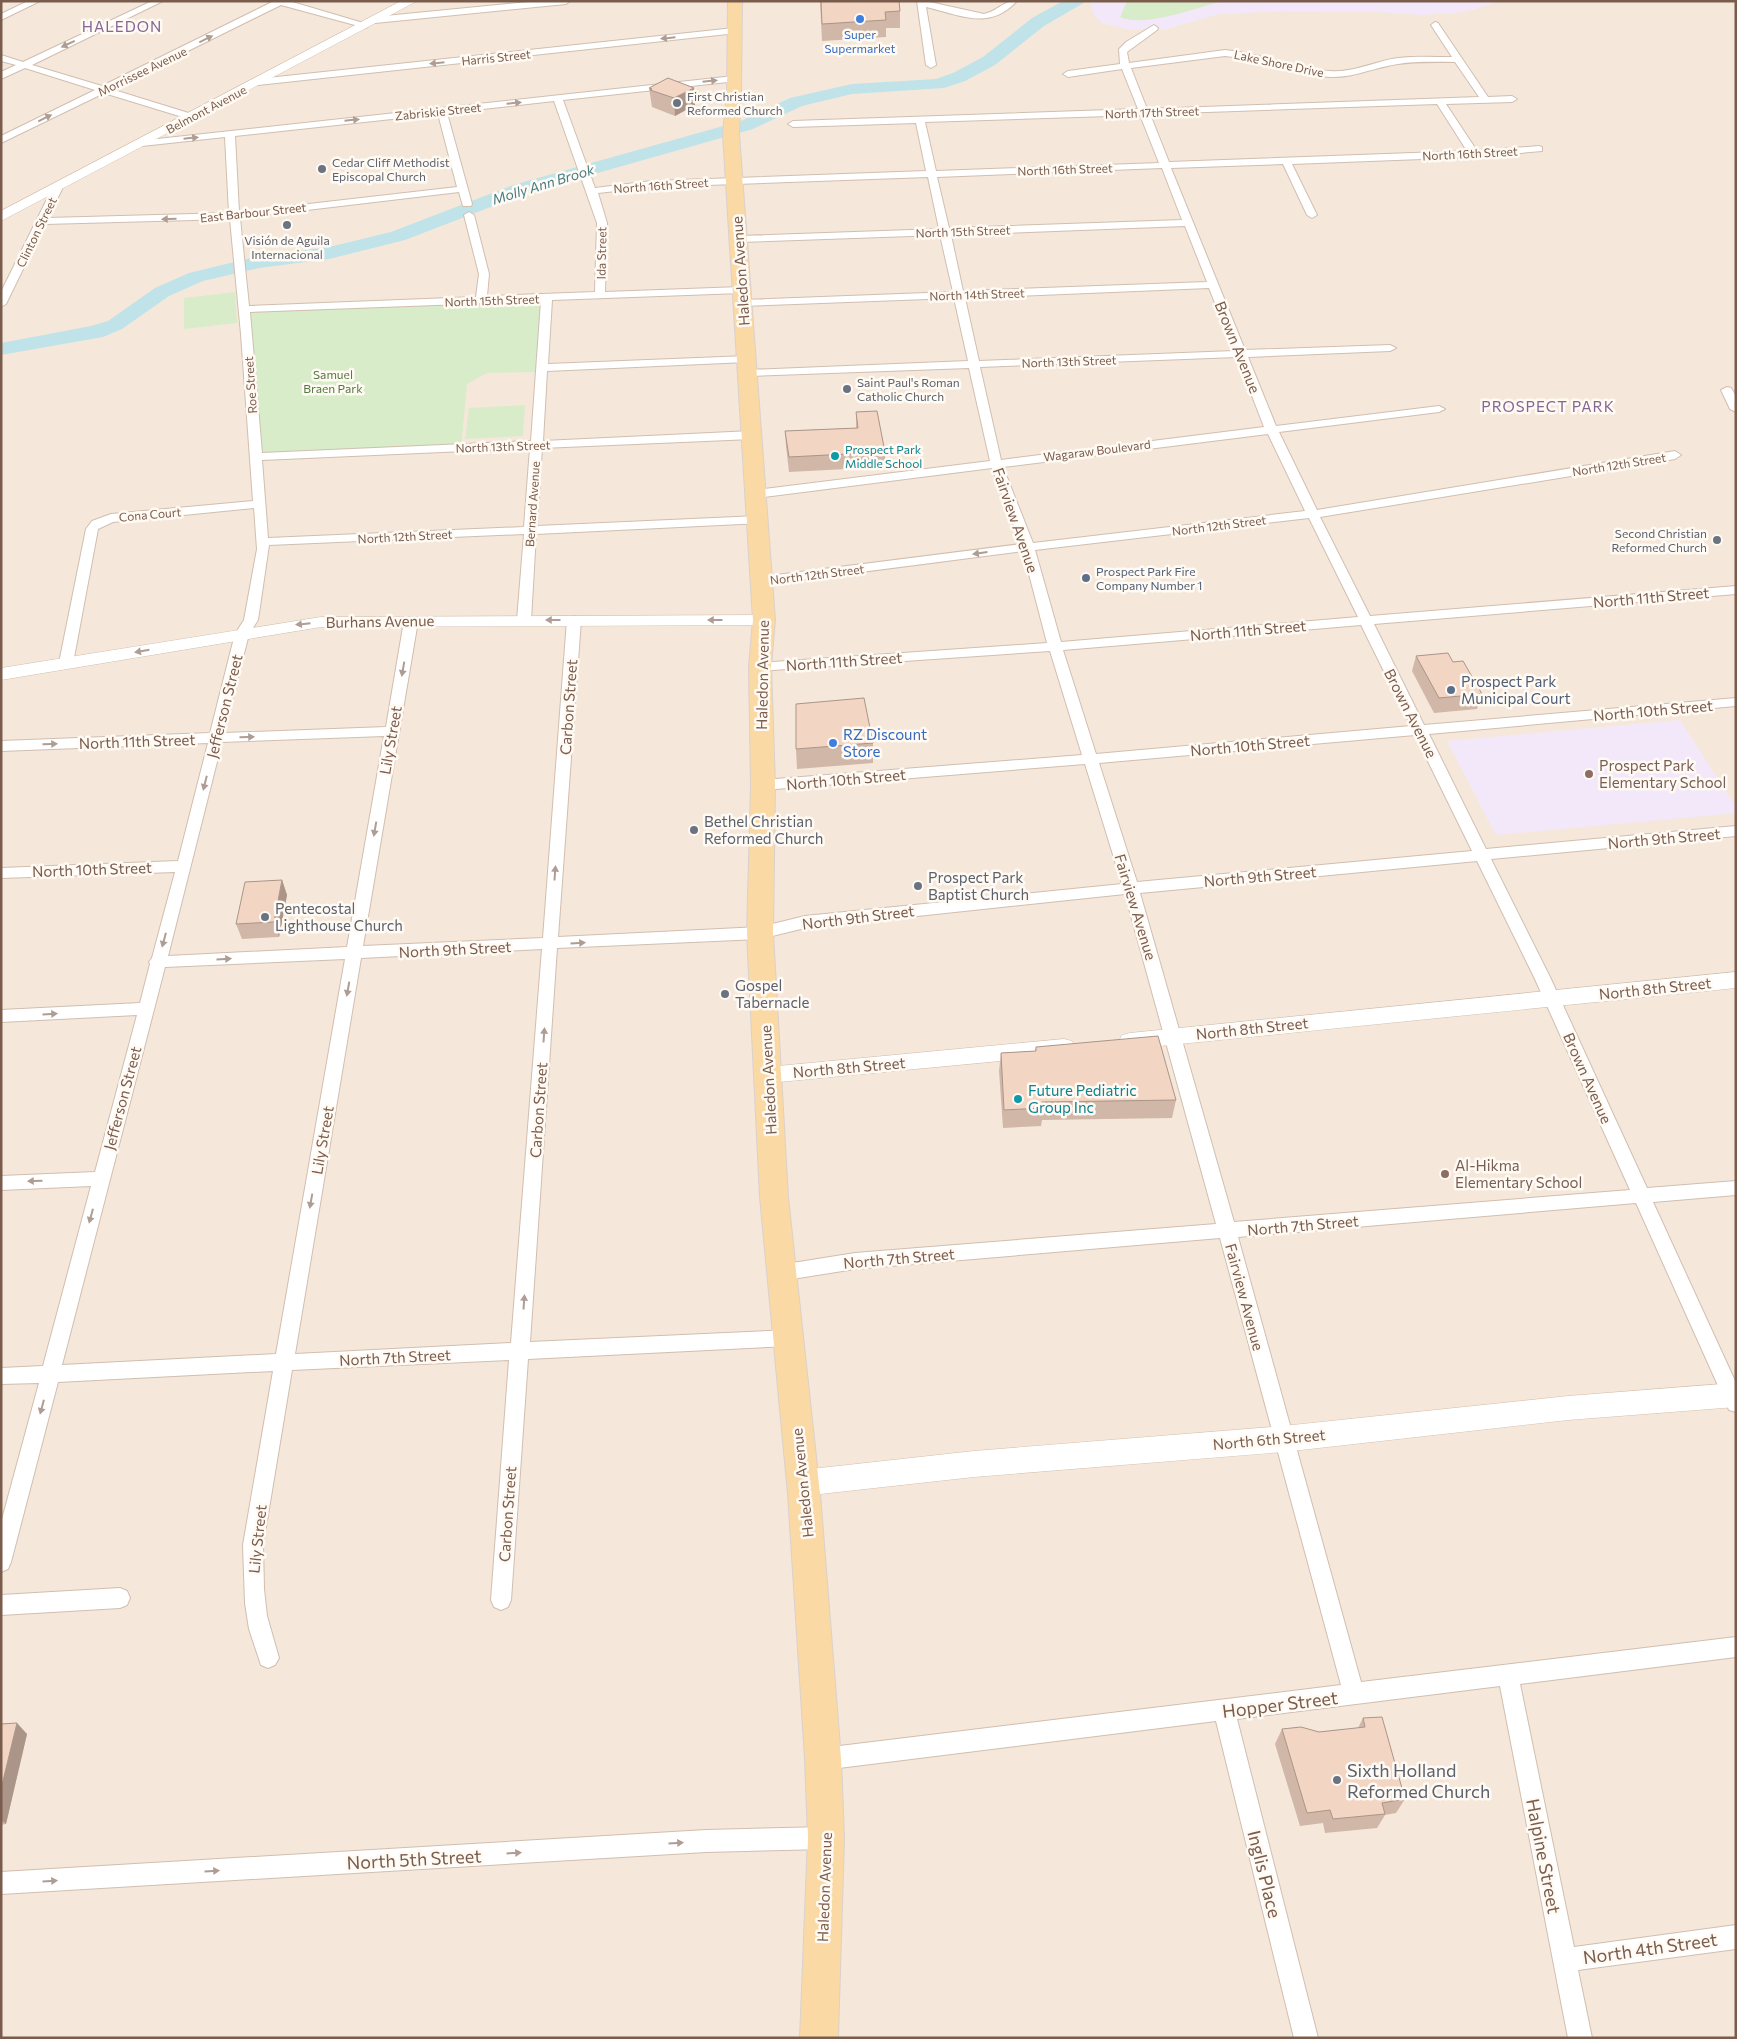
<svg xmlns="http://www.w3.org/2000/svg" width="1737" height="2039" font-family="Commissioner,sans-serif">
	<rect width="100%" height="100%" fill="#fdf6ec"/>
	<rect fill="#f5e8da" x="1" y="1" width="1735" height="2037"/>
	<g fill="#f3e8fa">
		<path d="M1094 1H1497L1498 2 1465 12 1423 15 1378 12 1284 11 1219 14 1167 29 1130 30 1102 23 1094 15 1090 3Z"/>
		<path d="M1680 720 1736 807V813L1496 835 1447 741Z"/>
	</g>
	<g fill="#d8ecc9">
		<path d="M1127 1H1222C1197 8 1143 28 1120 17Z"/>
		<path d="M235 292 237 323 184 329V298Z"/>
		<path d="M548 298 542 372 487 373 467 384 461 449 255 459 245 309Z"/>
		<path d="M525 405 523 436 465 439 469 408Z"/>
	</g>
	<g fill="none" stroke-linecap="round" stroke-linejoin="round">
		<path fill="#bfe3e8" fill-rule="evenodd" d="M1063 1H1084L1082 4 1044 26 995 65 965 81 944 88 852 94 802 106 753 129 527 193 405 240 329 259 259 268 203 281 169 296 122 329 103 337 1 355V343L91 326 108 321 155 288 189 273 259 256 329 247 391 232 513 185 741 121 790 98 852 84 936 79 953 73 983 57 1032 18Z"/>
		<defs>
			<g id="minor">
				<path d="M28 1H40L1 20V14Z"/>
				<path d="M152 1H163L32 65 102 86 274 1H289L370 25 366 28 281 5 111 89 195 115V119H189L104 93 1 143V136L95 90 25 68 1 79V72L16 65 1 61V55L23 62Z"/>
				<path d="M538 1H570L566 4 375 23 371 20 375 17Z"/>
				<path d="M917 1H925L984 14C998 11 1002 1 1017 1 989 31 961 15 926 7L936 65 931 68 926 65Z"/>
				<path d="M1435 22 1438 23 1488 97 1512 96 1517 99 1512 102 1446 104 1477 151 1539 146 1542 147V151L1474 157 1292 164 1317 215 1312 218 1307 215 1283 164 1171 168 1245 350 1390 345 1396 348 1390 351 1248 357 1276 426 1439 406 1445 409 1439 412 1279 432 1317 510 1675 451 1681 455 1675 459 1320 517 1370 616 1736 586V594L1374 624 1424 725 1736 698V706L1429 734 1486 849 1736 826V836L1491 859 1550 977 1647 1188 1736 1181V1195L1653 1202 1736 1383V1412L1729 1410 1636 1203 1238 1237 1361 1682 1736 1637V1657L1520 1684 1574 1947 1736 1925V1949L1578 1970 1592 2038H1568L1500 1686 1237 1719 1318 2038H1294L1216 1721 823 1770 815 1767 812 1759 815 1751 823 1748 1341 1685 1220 1238 855 1269 780 1281 774 1278 771 1273 774 1268 780 1265 855 1253 1216 1224 1125 894 805 928 760 939 557 948 530 1342 789 1330 796 1332 798 1338 796 1344 789 1346 528 1359 511 1600 508 1607 501 1610 494 1607 491 1600 509 1360 292 1370 263 1545 264 1589 267 1616 279 1658 275 1665 268 1668 261 1665 249 1629 245 1603 243 1545 273 1371 58 1382 11 1562 8 1569 1 1572V1523L39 1383 1 1384V1368L43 1366 91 1186 1 1190V1176L95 1172 137 1015 1 1022V1010L140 1003 150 964 149 962 152 958 175 872 1 878V868L178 861 208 743 1 751V741L210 733 235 634 244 620 257 549 254 508 113 522 98 529 73 663 66 667 59 663 86 529 92 521 111 514 253 501 241 334 230 219 45 224 6 304 1 307V292L54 185 58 184 63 187 48 218 229 213 225 137 142 146 137 143 139 141 734 76 739 79 737 81 563 100 595 188 652 181 926 171 916 123 793 127 788 124 793 121 1138 109 1122 69 1068 77 1063 74 1068 71 1120 64 1119 49 1126 42 1154 25 1158 28 1157 30 1127 52 1129 63 1225 50C1261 53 1294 69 1330 71 1354 73 1375 61 1398 58 1415 56 1434 57 1452 57L1431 25ZM1225 56C1261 59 1294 74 1330 77 1354 78 1375 67 1398 64 1416 61 1436 62 1455 62L1479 97 1147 109 1131 68ZM554 101 597 223 595 292 487 296 489 274 474 215 469 212 464 215 479 274 476 297 249 306 240 218 459 192 463 206H471L472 204 447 113ZM1437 104 1467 151 1169 162 1150 114ZM438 114 457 187 239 212 235 136ZM1140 115 1159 163 936 171 925 122ZM1162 168 1182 220 949 228 937 177ZM928 177 939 229 739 236 734 239 739 242 940 235 953 292 742 300 737 303 742 306 954 298 968 361 748 370 742 373 748 376 969 368 990 461 756 490 750 494 756 498 992 468 1021 544 761 577 755 581 761 585 1023 551 1047 643 760 663 755 664 753 667 755 670 760 671 1050 651 1082 755 763 780 758 782 756 785 758 788 763 790 1085 764 1122 884 805 916 760 927 558 937 581 620 574 616 567 620 543 938 363 946 418 621 411 617 404 621 386 727 224 733 249 634 258 620 269 545 524 534 517 620 524 624 531 620 536 534 762 523 764 520 762 517 758 516 537 526 542 448 752 439 758 435 752 431 543 441 547 371 747 362 753 359 747 356 548 364 552 300 741 293 746 290 741 287 605 292 607 223 598 193 652 187ZM1185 226 1207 282 963 291 951 235ZM1209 288 1234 351 979 361 965 298ZM541 301 531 441 262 453 250 312ZM1237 357 1264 427 1001 460 980 367ZM1268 434 1305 511 1033 543 1003 467ZM530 448 524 527 268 538 262 460ZM1309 518 1358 617 1061 642 1035 550ZM1361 625 1411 726 1096 754 1063 650ZM1415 735 1472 851 1137 882 1099 763ZM384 736 347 947 168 956 222 742ZM1477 861 1534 977 1630 1190 1234 1222 1140 893ZM542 949 511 1343 295 1354 361 958ZM345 959 276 1354 62 1365 165 967Z"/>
				<path d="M734 28 738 31 737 33 258 85 253 82 258 79Z"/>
				<path d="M1727 387 1731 388 1736 396V412L1730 409 1721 390Z"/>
				<path d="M120 1588 127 1591 130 1598 127 1605 120 1608 1 1615V1595Z"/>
				<path d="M826 1827 834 1830 837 1838 834 1846 826 1849 706 1852 1 1894V1872L706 1830Z"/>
			</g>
			<g id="tertiary">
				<path d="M764 615 770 616 773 620 770 624 764 625 321 627 1 680V668L321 617Z"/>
				<path d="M1736 972V988L1130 1049 1122 1047 1119 1041 1122 1035 1130 1033Z"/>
				<path d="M1064 1039 1072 1041 1075 1047 1072 1053 1064 1055 768 1083 760 1081 757 1075 760 1069 768 1067Z"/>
			</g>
			<g id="secondary">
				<path d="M401 1H417L1 221V211Z"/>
				<path d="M1736 1383V1407L1568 1420 1283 1452 974 1477 802 1496 792 1492 788 1483 792 1474 802 1470 974 1451 1283 1426 1568 1396Z"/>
			</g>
			<path id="primary" d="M728 1H742L741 91 739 134 775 620 771 667 775 785 773 933 788 1197 820 1494 841 1759 844 1838 838 2038H800L808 1838 805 1759 788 1494 760 1197 747 933 751 785 749 667 753 620 723 134 727 91Z"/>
		</defs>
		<use href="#minor" stroke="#d1beb0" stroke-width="2"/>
		<use href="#tertiary" stroke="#d1beb0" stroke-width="1"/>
		<use href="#secondary" stroke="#d6c0b0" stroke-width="1"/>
		<use href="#primary" stroke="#dad1cd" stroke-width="2"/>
		<use href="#minor" fill="#fff" fill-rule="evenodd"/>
		<use href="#tertiary" fill="#fff" fill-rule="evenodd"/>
		<use href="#secondary" fill="#fff" fill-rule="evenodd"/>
		<use href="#primary" fill="#fbd9a5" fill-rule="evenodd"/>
	</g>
	<g fill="#d1b7a8">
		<path d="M820 1H899L900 11V28H886V37L822 41Z"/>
		<path d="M649 88H694L695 105 675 116 652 107Z"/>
		<path d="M856 412 885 452V467L789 472 786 446 785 431 856 428Z"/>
		<path d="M1416 656 1453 662 1482 694 1477 709 1434 713 1412 671Z"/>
		<path d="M873 743V763L797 769 796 749Z"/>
		<path d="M282 880 287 895 279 937 242 939 236 924Z"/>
		<path d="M1036 1047 1176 1100 1172 1118 1042 1120 1041 1126 1003 1128 999 1071 1001 1053 1035 1051Z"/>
		<path d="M1363 1718 1405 1799 1396 1813 1385 1815 1377 1828 1325 1833 1323 1823 1300 1826 1275 1744 1282 1729 1319 1732 1358 1728Z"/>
		<path d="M1 1724 27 1734 6 1824 1 1825Z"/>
	</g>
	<g fill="#aa9588">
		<path d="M694 88 695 105 675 116 674 98Z"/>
		<path d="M282 880 287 895 279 937 274 922Z"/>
		<path d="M17 1723 27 1734 6 1824 1 1820V1789Z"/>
	</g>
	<g fill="#f3d5c3" stroke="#aa9588">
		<path d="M821 1H899L900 11 885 12 886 20 822 24Z"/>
		<path d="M668 78 694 88 674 98 650 90 652 89 649 88Z"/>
		<path d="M877 411 885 452 789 457 785 431 858 428 856 412Z"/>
		<path d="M1448 653 1453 662 1463 661 1482 694 1439 698 1416 656Z"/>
		<path d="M864 698 873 743 796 749V704Z"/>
		<path d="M282 880 274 922 236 924 245 882Z"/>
		<path d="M1158 1036 1176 1100 1042 1102 1043 1108 1004 1110 1001 1053 1036 1051V1047Z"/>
		<path d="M1382 1717 1405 1799 1382 1803 1385 1814 1333 1819 1330 1810 1307 1813 1282 1729 1301 1727 1319 1732 1365 1727 1363 1718Z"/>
		<path d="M17 1723 1 1789V1724Z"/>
	</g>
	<defs><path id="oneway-solid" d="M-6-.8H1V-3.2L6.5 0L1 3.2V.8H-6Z" transform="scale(1.25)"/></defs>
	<g fill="#af9d94">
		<use href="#oneway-solid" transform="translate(668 38) rotate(174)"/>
		<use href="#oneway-solid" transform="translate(206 39) rotate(-26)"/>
		<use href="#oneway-solid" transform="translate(68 44) rotate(155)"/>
		<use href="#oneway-solid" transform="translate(437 63) rotate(174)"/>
		<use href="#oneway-solid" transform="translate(710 81) rotate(-6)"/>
		<use href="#oneway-solid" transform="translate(514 103) rotate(-6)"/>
		<use href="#oneway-solid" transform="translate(45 118) rotate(-26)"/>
		<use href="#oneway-solid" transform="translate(352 120) rotate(-6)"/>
		<use href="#oneway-solid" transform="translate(191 138) rotate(-6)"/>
		<use href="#oneway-solid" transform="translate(169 219) rotate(179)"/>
		<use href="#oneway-solid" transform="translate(980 553) rotate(172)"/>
		<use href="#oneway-solid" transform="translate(553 620) rotate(180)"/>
		<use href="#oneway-solid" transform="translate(715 620) rotate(180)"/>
		<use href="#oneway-solid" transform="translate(303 624) rotate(174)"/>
		<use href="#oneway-solid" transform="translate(142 651) rotate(170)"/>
		<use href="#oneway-solid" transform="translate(403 669) rotate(100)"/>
		<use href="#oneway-solid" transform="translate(247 737) rotate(-2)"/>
		<use href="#oneway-solid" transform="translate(50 744) rotate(-2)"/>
		<use href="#oneway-solid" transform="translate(205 783) rotate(104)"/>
		<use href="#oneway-solid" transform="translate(375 829) rotate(100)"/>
		<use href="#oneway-solid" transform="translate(555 873) rotate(-86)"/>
		<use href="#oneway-solid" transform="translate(164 940) rotate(105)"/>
		<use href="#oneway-solid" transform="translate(578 943) rotate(-3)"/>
		<use href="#oneway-solid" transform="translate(224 959) rotate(-3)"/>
		<use href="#oneway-solid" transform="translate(348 989) rotate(100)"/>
		<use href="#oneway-solid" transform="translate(50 1014) rotate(-3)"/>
		<use href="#oneway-solid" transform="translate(544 1035) rotate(-86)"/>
		<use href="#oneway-solid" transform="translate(35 1181) rotate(178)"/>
		<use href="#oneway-solid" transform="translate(311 1201) rotate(100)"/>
		<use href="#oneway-solid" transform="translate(91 1216) rotate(105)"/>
		<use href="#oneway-solid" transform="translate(524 1302) rotate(-86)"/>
		<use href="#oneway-solid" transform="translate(42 1407) rotate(105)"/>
		<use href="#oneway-solid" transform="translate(676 1843) rotate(-3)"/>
		<use href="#oneway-solid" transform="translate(514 1853) rotate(-3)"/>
		<use href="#oneway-solid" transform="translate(212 1871) rotate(-3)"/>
		<use href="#oneway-solid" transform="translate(50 1881) rotate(-3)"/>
	</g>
	<g fill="#3f7fe0" stroke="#fffaf3" stroke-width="2">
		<circle cx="860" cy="19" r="5"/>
		<circle cx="833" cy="743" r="5"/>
	</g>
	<g fill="#6b7280" stroke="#fffaf3" stroke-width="2">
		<circle cx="677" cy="103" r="5"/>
		<circle cx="322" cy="169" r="5"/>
		<circle cx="287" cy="225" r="5"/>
		<circle cx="847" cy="389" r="5"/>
		<circle cx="1717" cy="540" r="5"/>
		<circle cx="694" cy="830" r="5"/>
		<circle cx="918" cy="886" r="5"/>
		<circle cx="265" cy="917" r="5"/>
		<circle cx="725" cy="994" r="5"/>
		<circle cx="1337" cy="1780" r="5"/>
	</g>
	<g fill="#0f9aa8" stroke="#fffaf3" stroke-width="2">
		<circle cx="835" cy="456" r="5"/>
		<circle cx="1018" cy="1099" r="5"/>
	</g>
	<g fill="#5c6f8a" stroke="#fffaf3" stroke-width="2">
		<circle cx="1086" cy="578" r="5"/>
		<circle cx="1451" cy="690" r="5"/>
	</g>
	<g fill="#8d6e63" stroke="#fffaf3" stroke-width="2">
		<circle cx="1589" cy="774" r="5"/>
		<circle cx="1445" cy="1174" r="5"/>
	</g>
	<g text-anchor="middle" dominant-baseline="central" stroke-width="5" stroke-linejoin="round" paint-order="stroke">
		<g font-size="12" fill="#366cbe" stroke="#fffaf3">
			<text x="860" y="34">Super<tspan x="860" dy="14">Supermarket</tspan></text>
		</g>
		<g font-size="12" fill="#7a5c4d" stroke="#fffaf3">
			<text transform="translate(496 57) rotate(-6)">Harris Street</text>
			<text transform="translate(1279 63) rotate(12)">Lake Shore Drive</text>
			<text transform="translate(142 71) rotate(-26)">Morrissee Avenue</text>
			<text transform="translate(206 109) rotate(-28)">Belmont Avenue</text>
			<text transform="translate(438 111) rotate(-6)">Zabriskie Street</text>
			<text transform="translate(1152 112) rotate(-2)">North 17th Street</text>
			<text transform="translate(1470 153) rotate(-3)">North 16th Street</text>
			<text transform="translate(1065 169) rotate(-2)">North 16th Street</text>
			<text transform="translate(661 185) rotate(-4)">North 16th Street</text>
			<text transform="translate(253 212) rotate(-6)">East Barbour Street</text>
			<text transform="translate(963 231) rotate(-2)">North 15th Street</text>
			<text transform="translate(36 232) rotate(-64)">Clinton Street</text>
			<text transform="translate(601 253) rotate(-89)">Ida Street</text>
			<text transform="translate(977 294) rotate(-2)">North 14th Street</text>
			<text transform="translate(492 300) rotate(-2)">North 15th Street</text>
			<text transform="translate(1069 361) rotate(-2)">North 13th Street</text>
			<text transform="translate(250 385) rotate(-94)">Roe Street</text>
			<text transform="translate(503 446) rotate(-2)">North 13th Street</text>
			<text transform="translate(1097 450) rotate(-7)">Wagaraw Boulevard</text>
			<text transform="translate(1619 464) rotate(-9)">North 12th Street</text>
			<text transform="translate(532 504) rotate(-86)">Bernard Avenue</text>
			<text transform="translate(150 514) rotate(-5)">Cona Court</text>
			<text transform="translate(1219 525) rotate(-7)">North 12th Street</text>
			<text transform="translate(405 536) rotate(-3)">North 12th Street</text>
			<text transform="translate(817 574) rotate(-7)">North 12th Street</text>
		</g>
		<g font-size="12" fill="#5b616d" stroke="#fffaf3" text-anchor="start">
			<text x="687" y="96">First Christian<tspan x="687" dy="14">Reformed Church</tspan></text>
			<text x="332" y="162">Cedar Cliff Methodist<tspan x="332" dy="14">Episcopal Church</tspan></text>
			<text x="287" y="240" text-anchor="middle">Visión de Aguila<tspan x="287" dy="14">Internacional</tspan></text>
			<text x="857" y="382">Saint Paul's Roman<tspan x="857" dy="14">Catholic Church</tspan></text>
			<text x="1707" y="533" text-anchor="end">Second Christian<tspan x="1707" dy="14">Reformed Church</tspan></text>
		</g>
		<g font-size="12" fill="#537a41" stroke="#fffaf3">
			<text x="333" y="374">Samuel<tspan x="333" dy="14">Braen Park</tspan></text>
		</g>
		<g font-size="12" fill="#0d838f" stroke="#fffaf3" text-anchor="start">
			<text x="845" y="449">Prospect Park<tspan x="845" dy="14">Middle School</tspan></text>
		</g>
		<g font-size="12" fill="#4e5e75" stroke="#fffaf3" text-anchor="start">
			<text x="1096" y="571">Prospect Park Fire<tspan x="1096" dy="14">Company Number 1</tspan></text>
		</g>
		<g font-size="14" font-style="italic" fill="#437c86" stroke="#fffaf3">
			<text transform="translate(543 184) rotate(-17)">Molly Ann Brook</text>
		</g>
		<g font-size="15" letter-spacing="1" fill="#846695" stroke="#fffaf3">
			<text x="122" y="26">HALEDON</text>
			<text x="1548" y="406">PROSPECT PARK</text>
		</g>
		<g font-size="15" fill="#7a5c4d" stroke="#fffaf3">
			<text transform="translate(740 271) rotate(-94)">Haledon Avenue</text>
			<text transform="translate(1238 347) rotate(68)">Brown Avenue</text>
			<text transform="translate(1016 520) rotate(71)">Fairview Avenue</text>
			<text transform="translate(1651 597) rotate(-5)">North 11th Street</text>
			<text transform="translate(380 621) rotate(-1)">Burhans Avenue</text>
			<text transform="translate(1248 630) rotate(-5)">North 11th Street</text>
			<text transform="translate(844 661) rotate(-4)">North 11th Street</text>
			<text transform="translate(762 675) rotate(-89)">Haledon Avenue</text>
			<text transform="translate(224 706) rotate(-76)">Jefferson Street</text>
			<text transform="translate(568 707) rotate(-86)">Carbon Street</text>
			<text transform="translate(1653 710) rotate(-5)">North 10th Street</text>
			<text transform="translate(1411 713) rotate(63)">Brown Avenue</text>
			<text transform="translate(390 740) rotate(-80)">Lily Street</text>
			<text transform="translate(137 741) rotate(-2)">North 11th Street</text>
			<text transform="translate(1250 745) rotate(-5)">North 10th Street</text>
			<text transform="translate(846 779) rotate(-5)">North 10th Street</text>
			<text transform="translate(1664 838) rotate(-5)">North 9th Street</text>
			<text transform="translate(92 869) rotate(-2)">North 10th Street</text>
			<text transform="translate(1260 876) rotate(-5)">North 9th Street</text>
			<text transform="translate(1136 907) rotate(73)">Fairview Avenue</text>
			<text transform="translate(858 917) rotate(-7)">North 9th Street</text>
			<text transform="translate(455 949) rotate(-3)">North 9th Street</text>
			<text transform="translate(1655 988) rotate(-6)">North 8th Street</text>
			<text transform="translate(1252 1028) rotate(-6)">North 8th Street</text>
			<text transform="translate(849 1067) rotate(-5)">North 8th Street</text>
			<text transform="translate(1588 1078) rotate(66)">Brown Avenue</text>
			<text transform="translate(768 1080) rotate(-93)">Haledon Avenue</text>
			<text transform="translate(122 1098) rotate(-75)">Jefferson Street</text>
			<text transform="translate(538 1110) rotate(-86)">Carbon Street</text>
			<text transform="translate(322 1140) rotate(-80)">Lily Street</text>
			<text transform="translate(1303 1225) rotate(-5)">North 7th Street</text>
			<text transform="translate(899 1258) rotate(-5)">North 7th Street</text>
			<text transform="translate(1245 1297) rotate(75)">Fairview Avenue</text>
			<text transform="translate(395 1357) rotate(-3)">North 7th Street</text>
			<text transform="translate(1269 1439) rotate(-5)">North 6th Street</text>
			<text transform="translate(802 1483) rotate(-96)">Haledon Avenue</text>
			<text transform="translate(507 1514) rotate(-86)">Carbon Street</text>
			<text transform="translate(257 1539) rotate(-84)">Lily Street</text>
			<text transform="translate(824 1887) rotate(-88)">Haledon Avenue</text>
		</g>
		<g font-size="15" fill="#4e5e75" stroke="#fffaf3" text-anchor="start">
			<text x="1461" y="681">Prospect Park<tspan x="1461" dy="17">Municipal Court</tspan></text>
		</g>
		<g font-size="15" fill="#366cbe" stroke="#fffaf3" text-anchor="start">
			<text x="843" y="734">RZ Discount<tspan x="843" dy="17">Store</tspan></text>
		</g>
		<g font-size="15" fill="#785e54" stroke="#fffaf3" text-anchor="start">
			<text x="1599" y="765">Prospect Park<tspan x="1599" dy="17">Elementary School</tspan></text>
			<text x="1455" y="1165">Al-Hikma<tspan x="1455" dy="17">Elementary School</tspan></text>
		</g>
		<g font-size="15" fill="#5b616d" stroke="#fffaf3" text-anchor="start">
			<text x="704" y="821">Bethel Christian<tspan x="704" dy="17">Reformed Church</tspan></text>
			<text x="928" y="877">Prospect Park<tspan x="928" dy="17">Baptist Church</tspan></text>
			<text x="275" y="908">Pentecostal<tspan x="275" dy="17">Lighthouse Church</tspan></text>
			<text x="735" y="985">Gospel<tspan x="735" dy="17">Tabernacle</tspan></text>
		</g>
		<g font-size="15" fill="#0d838f" stroke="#fffaf3" text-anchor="start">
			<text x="1028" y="1090">Future Pediatric<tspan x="1028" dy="17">Group Inc</tspan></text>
		</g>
		<g font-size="18" fill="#7a5c4d" stroke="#fffaf3">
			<text transform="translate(1280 1704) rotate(-7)">Hopper Street</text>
			<text transform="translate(1544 1856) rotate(79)">Halpine Street</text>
			<text transform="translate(414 1859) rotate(-3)">North 5th Street</text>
			<text transform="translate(1265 1874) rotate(76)">Inglis Place</text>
			<text transform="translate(1650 1948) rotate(-8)">North 4th Street</text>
		</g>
		<g font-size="18" fill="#5b616d" stroke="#fffaf3" text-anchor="start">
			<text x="1347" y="1770">Sixth Holland<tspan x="1347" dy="21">Reformed Church</tspan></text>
		</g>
	</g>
	<rect width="1737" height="2039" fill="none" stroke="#7a5c4d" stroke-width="5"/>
</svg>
